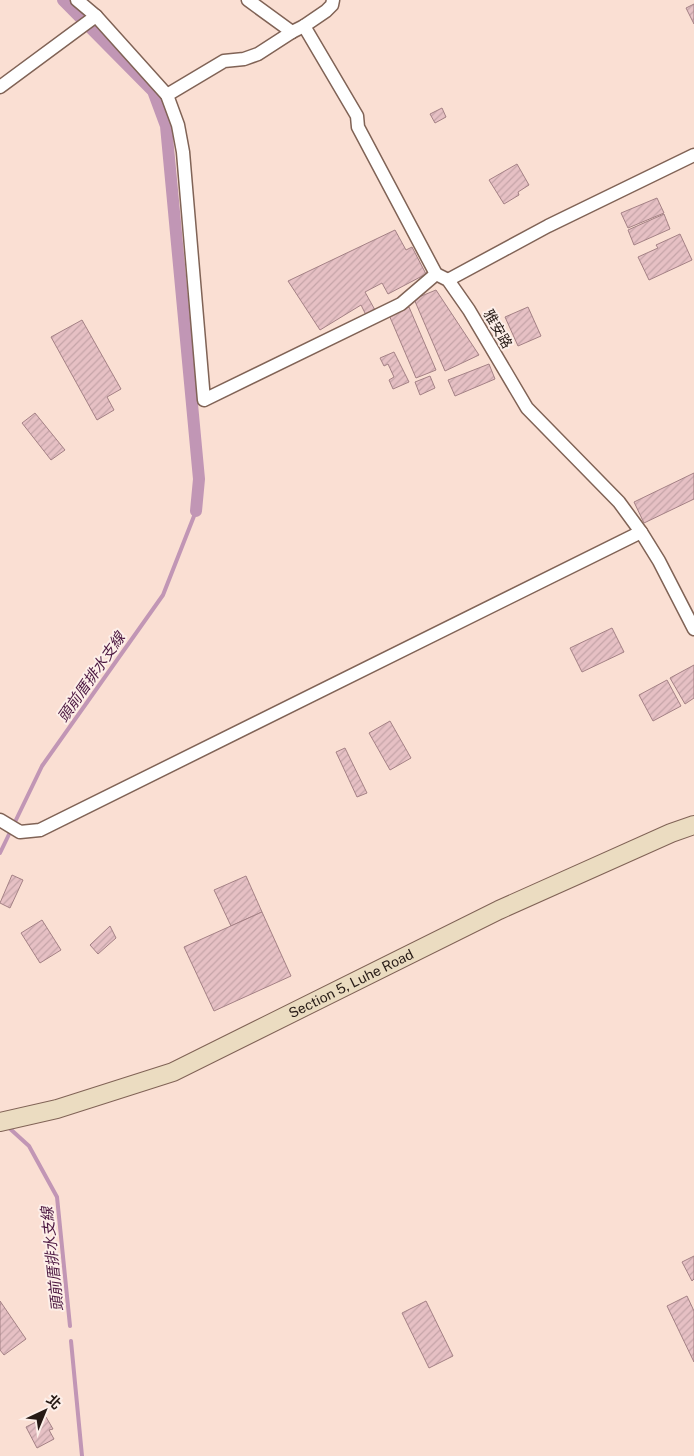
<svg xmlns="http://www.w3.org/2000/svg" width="694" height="1456" font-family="'Public Sans','Noto Sans TC',sans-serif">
	<defs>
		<pattern id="building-hatch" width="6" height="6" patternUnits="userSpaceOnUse" patternTransform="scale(1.25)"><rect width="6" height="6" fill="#e6c0c4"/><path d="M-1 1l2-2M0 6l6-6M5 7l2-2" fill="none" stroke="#c5a4a8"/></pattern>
	</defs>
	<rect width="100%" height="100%" fill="#fadfd3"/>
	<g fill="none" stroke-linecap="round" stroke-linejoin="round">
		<g stroke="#c196b5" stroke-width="4">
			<path d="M0 853 42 766 163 595 196 511"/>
			<path d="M7 1126 29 1146 57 1197 70 1326"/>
			<path d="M71 1341 82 1456"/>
		</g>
		<path stroke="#c196b5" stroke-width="12" d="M63 0 153 91 166 126 199 479 196 511"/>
	</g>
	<g fill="url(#building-hatch)" stroke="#a48185">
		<path d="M694 4V24L686 8Z"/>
		<path d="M442 108 446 117 435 123 430 114Z"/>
		<path d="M517 164 529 185 518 192 519 195 504 204 489 180Z"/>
		<path d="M657 198 664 213 628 228 621 213Z"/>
		<path d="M664 214 670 229 634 245 628 230Z"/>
		<path d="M395 230 406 250 412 247 426 274 388 294 382 283 365 292 375 310 366 315 361 305 320 330 288 281Z"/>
		<path d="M680 234 692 260 649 280 638 257 658 248 656 245Z"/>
		<path d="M436 290 479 355 445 371 414 299Z"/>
		<path d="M409 307 436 370 416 378 389 315Z"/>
		<path d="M528 307 541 336 518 346 505 317Z"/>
		<path d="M82 320 121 389 107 397 114 410 97 420 51 337Z"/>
		<path d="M394 352 409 382 393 389 389 380 394 377 388 364 384 366 380 358Z"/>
		<path d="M489 364 495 379 455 396 448 380Z"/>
		<path d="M430 376 435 388 420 395 415 382Z"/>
		<path d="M35 413 65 450 51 460 22 423Z"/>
		<path d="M694 473V499L644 523 634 502Z"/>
		<path d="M612 628 624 652 582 672 570 648Z"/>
		<path d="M694 665V698L685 704 670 678Z"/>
		<path d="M667 680 681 706 653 721 639 695Z"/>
		<path d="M390 721 411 758 390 770 369 733Z"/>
		<path d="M345 748 367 793 357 797 336 752Z"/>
		<path d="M12 875 23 880 10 908 0 903Z"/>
		<path d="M246 876 262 912 231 926 214 890Z"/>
		<path d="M262 912 291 976 214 1011 184 947Z"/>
		<path d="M42 920 61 950 40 963 21 933Z"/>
		<path d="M110 926 116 938 98 954 90 945Z"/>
		<path d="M694 1256V1279L692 1281 682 1262Z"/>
		<path d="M687 1296 694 1311V1362L667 1306Z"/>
		<path d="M0 1301 26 1339 4 1355 0 1350Z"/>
		<path d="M426 1301 453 1356 429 1368 402 1313Z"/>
		<path d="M46 1417 53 1429 49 1430 54 1439 37 1448 26 1427Z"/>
	</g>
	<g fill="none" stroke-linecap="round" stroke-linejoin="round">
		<defs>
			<g id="minor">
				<path d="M77 0 96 16 167 95 178 125 183 152 204 400 401 304 436 274"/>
				<path d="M248 0 292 32"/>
				<path d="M304 26 357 116 358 127 436 274 448 280 469 310 527 408 619 502 641 532 659 561 694 629"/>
				<path d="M0 87 96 16"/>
				<path d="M167 95 224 61 244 59 258 54 292 32 304 26 326 11 332 5 333 0"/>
				<path d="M448 280 548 226 694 155"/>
				<path d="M0 820 20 832 40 830 641 532"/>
			</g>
			<g id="secondary">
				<path id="s1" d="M0 1122 57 1109 173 1072 499 910 671 833 694 825"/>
			</g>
		</defs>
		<use href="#minor" stroke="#806356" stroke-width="15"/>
		<use href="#secondary" stroke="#806356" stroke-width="20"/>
		<use href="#minor" stroke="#fff" stroke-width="12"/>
		<use href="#secondary" stroke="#ebdcc1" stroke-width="18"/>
	</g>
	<g text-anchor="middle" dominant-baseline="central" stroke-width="4" stroke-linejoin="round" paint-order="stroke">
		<g font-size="14" fill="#261a15" stroke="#fdefe9">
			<text transform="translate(498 329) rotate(60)">雅安路</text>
			<text stroke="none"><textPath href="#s1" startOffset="379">Section 5, Luhe Road</textPath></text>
		</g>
		<g font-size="15" font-style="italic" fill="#4c1841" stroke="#fdefe9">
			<text transform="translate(91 677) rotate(-55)">頭前厝排水支線</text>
			<text transform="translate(52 1259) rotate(-96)">頭前厝排水支線</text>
		</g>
	</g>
	<g transform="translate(45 1411) rotate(44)" stroke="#fdefe9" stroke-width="4" paint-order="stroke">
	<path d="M0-4L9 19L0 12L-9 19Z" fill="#261a15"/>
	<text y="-8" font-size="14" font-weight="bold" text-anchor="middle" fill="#261a15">北</text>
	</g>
</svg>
